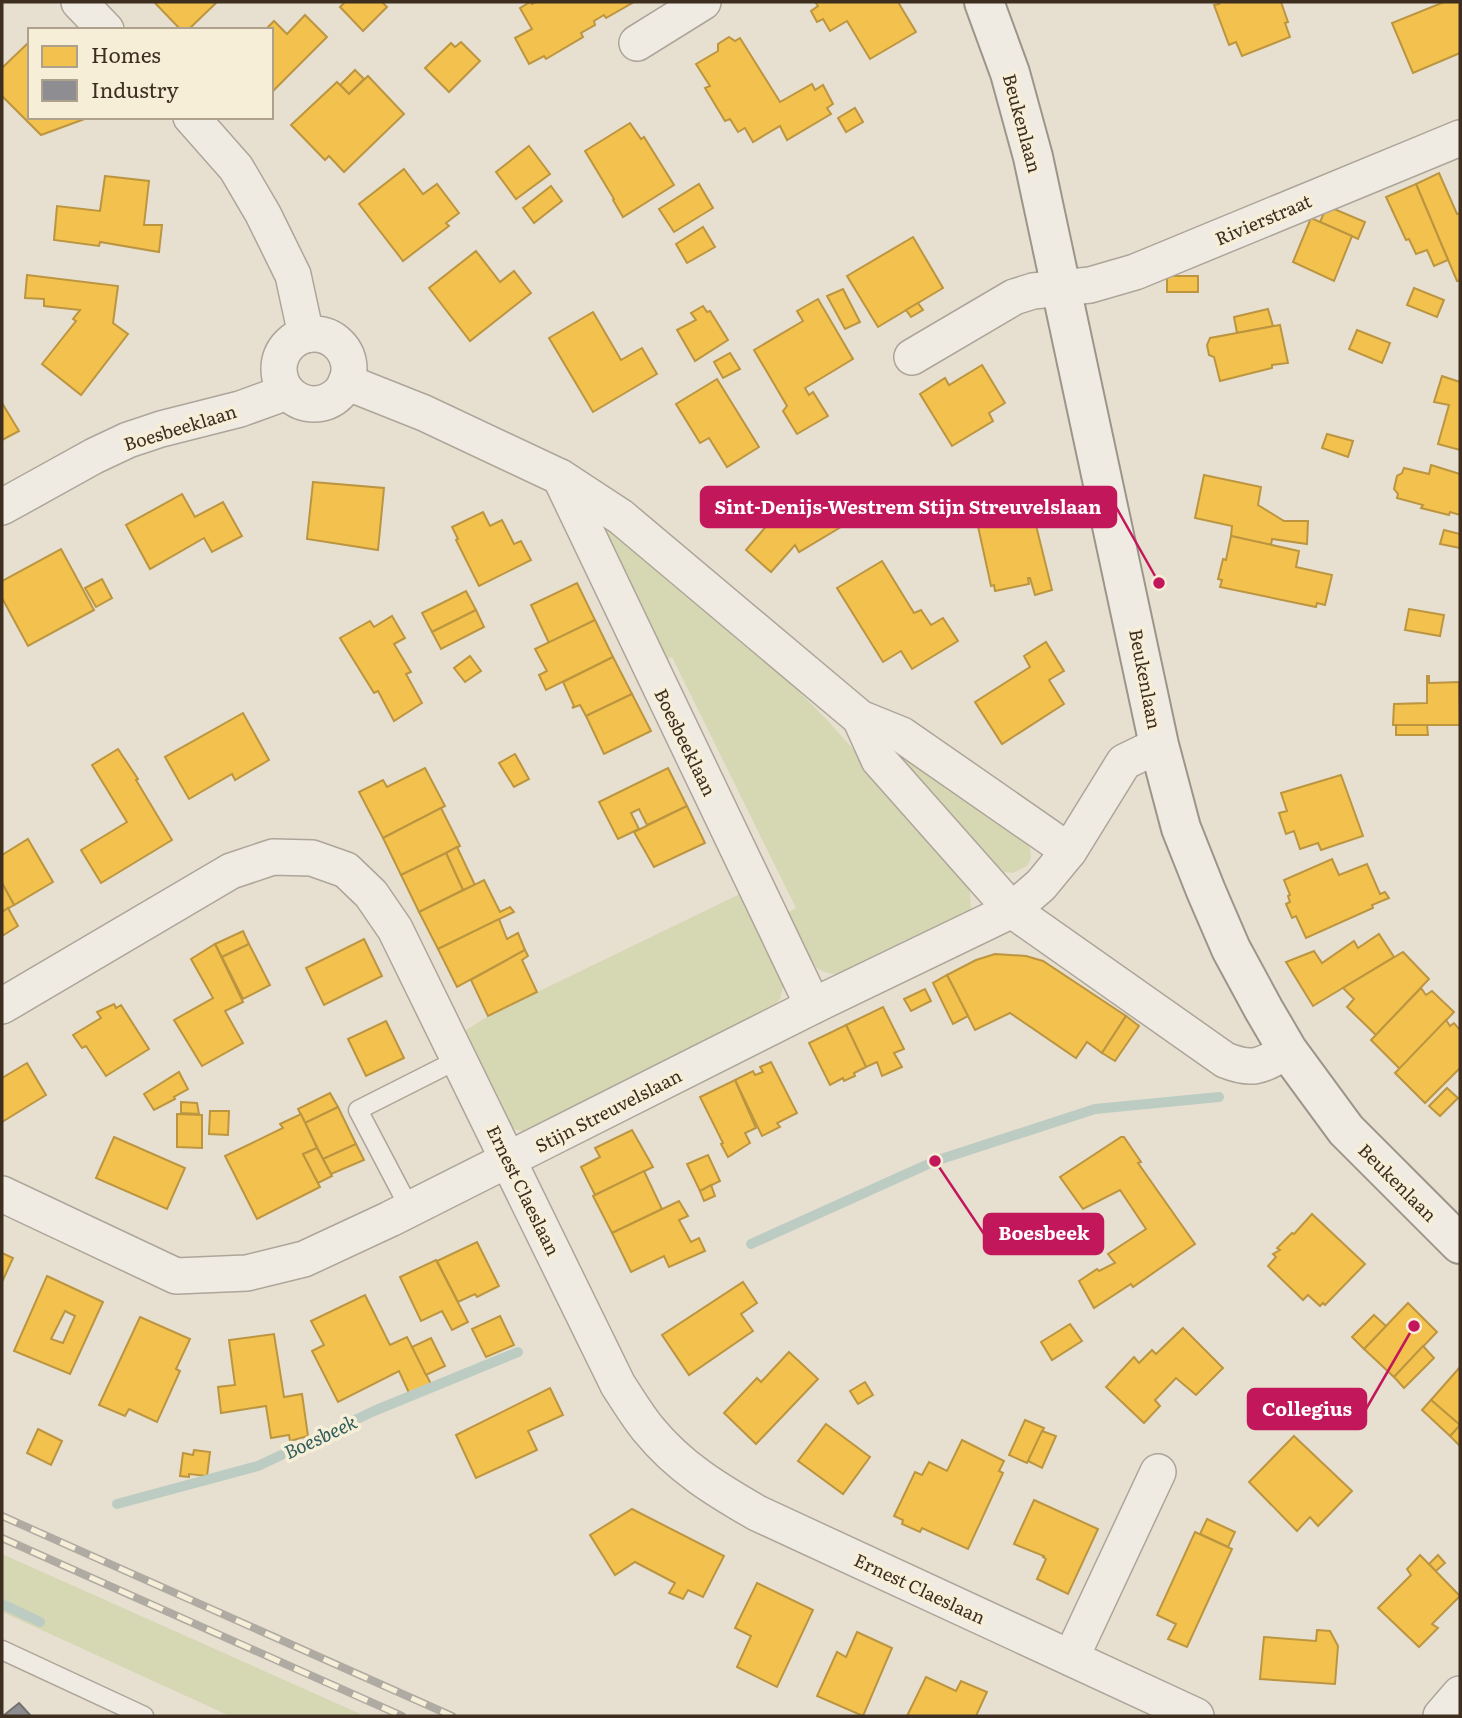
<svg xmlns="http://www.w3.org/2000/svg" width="1462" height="1718" font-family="Literata,serif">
	<rect width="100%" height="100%" fill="#e7e0d1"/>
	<g fill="#d6d7b3">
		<path d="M609 528 776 668 829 722 962 872 970 892 971 911 841 974C807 977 798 940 786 914L796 908 672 657 662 661 603 530Z"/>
		<path d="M900 747 1025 840 1030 848 1031 858 1027 866 1013 873 1003 872 983 858 893 755Z"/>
		<path d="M744 892 784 984 780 999 771 1009 522 1131 512 1129 462 1033 488 1016Z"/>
		<path d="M2 1554 365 1716H230L2 1612Z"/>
	</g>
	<g fill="#f2c14e" stroke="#bc9540" stroke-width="2" fill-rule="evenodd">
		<path d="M154 2H217L188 30H181Z"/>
		<path d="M345 2H382L387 7 363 31 340 7Z"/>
		<path d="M530 2 532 4 536 2H634L606 18 604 15 594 21 595 25 581 33 583 37 546 59 544 56 529 64 515 38 532 29 520 8Z"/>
		<path d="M815 2H898L916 32 870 59 847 21 830 31 823 19 817 22 811 11 818 6Z"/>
		<path d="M1218 2H1281L1288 22 1285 23 1290 37 1242 56 1236 42 1229 45 1214 5 1219 4Z"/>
		<path d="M1444 2H1460V53L1413 73 1392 23Z"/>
		<path d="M305 15 327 37 271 93V30H265L274 21 287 34Z"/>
		<path d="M729 37 735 41 740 38 780 102 812 84 815 90 823 85 833 104 827 108 831 114 787 140 780 126 753 142 745 128 738 132 730 119 725 121 705 88 710 86 696 64 718 51V44Z"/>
		<path d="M29 42 30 117H90L41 135 2 96V68Z"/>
		<path d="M461 42 480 61 449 92 425 68 451 43 455 47Z"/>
		<path d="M355 70 364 79 349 94 340 85Z"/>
		<path d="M368 76 404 114 344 172 329 156 325 160 291 125 337 82 349 94Z"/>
		<path d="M855 108 863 122 846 132 838 118Z"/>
		<path d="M630 123 641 139 644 137 674 185 623 217 613 200 614 199 585 151Z"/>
		<path d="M529 146 550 174 516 199 496 172Z"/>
		<path d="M404 169 423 194 437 184 459 213 446 223 449 226 403 261 359 204Z"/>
		<path d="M1439 173 1457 214 1460 213V280L1457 281 1416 184Z"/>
		<path d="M105 176 149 181 144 225H162L159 252 100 242 99 246 54 240 57 206 100 211Z"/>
		<path d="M699 184 713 208 674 232 659 209Z"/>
		<path d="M1416 184 1448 260 1434 266 1427 250 1416 254 1409 239 1406 240 1386 197Z"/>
		<path d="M551 186 562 201 534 223 523 208Z"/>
		<path d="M1327 206 1365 222 1358 239 1320 222Z"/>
		<path d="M1311 218 1352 236 1334 281 1293 262Z"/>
		<path d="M703 227 715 247 687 263 676 244Z"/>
		<path d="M913 237 943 288 878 327 847 276Z"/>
		<path d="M476 251 500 282 514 271 531 293 470 341 429 288Z"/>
		<path d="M27 275 118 286 113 323 128 334 81 395 42 364 76 321 73 319 80 310 44 306V299L25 298Z"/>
		<rect x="1167" y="276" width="31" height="16"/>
		<path d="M1414 288 1444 300 1437 317 1407 305Z"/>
		<path d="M843 289 860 322 845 329 827 296Z"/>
		<path d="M818 299 853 359 805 388 809 395 813 392 828 416 797 434 783 411 787 406 754 350 803 321 797 311Z"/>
		<path d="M918 303 923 310 911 317 906 310Z"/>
		<path d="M703 306 707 312 710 311 728 340 695 361 677 330 696 320 691 313Z"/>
		<path d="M1268 309 1273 326 1237 333 1234 317Z"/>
		<path d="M593 312 621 360 642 348 657 374 593 412 549 338Z"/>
		<path d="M1280 325 1288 363 1272 365V368L1220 381 1214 357 1209 355 1207 345 1210 338Z"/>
		<path d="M1357 330 1390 343 1382 363 1349 349Z"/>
		<path d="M730 353 740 369 723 378 714 362Z"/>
		<path d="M982 365 1005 403 989 413 993 421 952 446 920 394 945 378 949 385Z"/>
		<path d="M1442 376 1460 382V450L1438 444 1449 405 1434 402Z"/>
		<path d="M717 379 759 447 727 467 709 438 700 443 676 404Z"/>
		<path d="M2 403 19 431 2 440Z"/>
		<path d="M1327 434 1353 441 1348 457 1322 448Z"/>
		<path d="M1431 465 1460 474V515L1450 512 1449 515 1421 508 1423 505 1397 498 1398 494 1394 489 1397 476 1402 473 1404 468 1429 474Z"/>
		<path d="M1204 475 1261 487 1258 505 1284 521H1308L1307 544 1272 539 1271 545 1231 536 1232 526 1195 518Z"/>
		<path d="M313 482 384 488 378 550 307 539Z"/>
		<path d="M789 490 835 507 846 524 799 552 795 545 771 572 746 550 786 503Z"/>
		<path d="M182 494 195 517 223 502 242 536 212 552 204 538 150 569 126 525Z"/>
		<path d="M1029 497 1052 590 1035 595 1030 578H1028L1029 584 995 591 994 585 991 586 974 508Z"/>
		<path d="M483 512 490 526 502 520 514 544 521 541 531 560 479 586 456 540 458 539 452 527Z"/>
		<path d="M1444 530 1460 534V548L1440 544Z"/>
		<path d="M1231 536 1299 551 1296 567 1332 575 1325 605 1317 603 1316 607 1220 587 1222 580 1218 579 1223 559 1226 560Z"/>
		<path d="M61 549 94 610 28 646 2 598V581Z"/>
		<path d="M882 561 914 613 921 610 931 625 943 618 958 641 912 669 901 651 883 662 837 588Z"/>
		<path d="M102 579 112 598 96 607 85 588Z"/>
		<path d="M577 583 595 620 549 643 531 605Z"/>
		<path d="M466 591 476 610 432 632 422 613Z"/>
		<path d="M1409 609 1444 615 1440 636 1405 630Z"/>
		<path d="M476 610 484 627 441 649 432 632Z"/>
		<path d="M392 616 405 638 394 644 411 672 406 674 422 703 394 721 378 691 374 693 340 638 370 621 374 627Z"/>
		<path d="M595 620 613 657 546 690 539 675 547 671 535 649Z"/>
		<path d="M1046 642 1064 671 1049 680 1064 704 1002 744 975 702 1030 667 1024 656Z"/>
		<path d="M470 656 481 671 465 682 454 668Z"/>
		<path d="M613 657 632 694 586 716 580 705 572 708 574 706 563 682Z"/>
		<path d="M1427 676H1429V683L1459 682 1460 725H1393L1394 704 1427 703Z"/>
		<path d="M632 694 651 731 604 754 586 716Z"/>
		<path d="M243 713 269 760 235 780 232 774 189 799 165 757Z"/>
		<path d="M1396 725H1427L1428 735H1396Z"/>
		<path d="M118 749 138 779 136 780 172 840 101 883 81 850 127 822 92 765Z"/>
		<path d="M515 754 529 779 514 787 499 763Z"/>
		<path d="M425 768 445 806 383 838 359 792 383 780 387 787Z"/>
		<path d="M668 768 687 806 647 825 639 809 631 813 639 829 618 839 599 802Z"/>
		<path d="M1341 775 1363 836 1321 850 1318 843 1300 849 1294 831 1286 834 1279 813 1287 811 1281 793Z"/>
		<path d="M687 806 705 843 654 867 634 832Z"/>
		<path d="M441 808 460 846 401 875 383 838Z"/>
		<path d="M28 839 53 882 14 905 2 883V855Z"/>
		<path d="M457 847 475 885 463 890 446 853Z"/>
		<path d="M446 853 463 890 419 912 401 875Z"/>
		<path d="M1332 859 1339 875 1367 864 1380 894 1385 892 1389 898 1372 905 1373 908 1306 938 1296 916 1292 918 1286 904 1290 902 1288 896 1290 895 1284 880Z"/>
		<path d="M484 880 500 912 510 907 514 912 438 949 419 912Z"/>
		<path d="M2 883 14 905 2 912Z"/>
		<path d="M8 908 18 926 2 936V912Z"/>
		<path d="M499 919 507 939 518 933 525 950 457 987 438 949Z"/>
		<path d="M243 931 249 944 222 957 215 944Z"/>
		<path d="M1379 934 1394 957 1313 1006 1286 962 1314 951 1322 963 1354 941 1358 948Z"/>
		<path d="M364 939 382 976 324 1005 306 968Z"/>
		<path d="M215 944 243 1002 225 1011 243 1043 202 1066 174 1020 213 998 191 959Z"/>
		<path d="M249 944 270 985 243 999 222 957Z"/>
		<path d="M525 950 528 956 522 960 537 992 488 1016 471 980Z"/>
		<path d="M1403 952 1429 979 1376 1035 1347 1007 1354 999 1343 988Z"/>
		<path d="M995 954 1026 956 1043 961 1126 1016 1102 1053 1087 1042 1076 1058 1010 1013 975 1030 947 975 976 960Z"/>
		<path d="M947 975 968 1016 953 1024 933 983Z"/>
		<path d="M1421 988 1426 995 1432 991 1454 1012 1400 1069 1371 1040Z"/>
		<path d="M925 989 931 1001 911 1011 904 999Z"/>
		<path d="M114 1004 116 1008 121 1005 149 1049 106 1076 86 1046 82 1048 73 1035 101 1018 97 1012Z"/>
		<path d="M883 1007 904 1049 894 1053 902 1067 882 1076 877 1062 866 1067 846 1025Z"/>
		<path d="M1126 1016 1139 1026 1115 1061 1102 1053Z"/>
		<path d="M1446 1020 1450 1026 1454 1023 1460 1030V1068L1425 1103 1395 1073Z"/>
		<path d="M386 1021 404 1058 366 1076 348 1039Z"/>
		<path d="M846 1025 866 1067 854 1073 855 1076 844 1081 843 1078 830 1085 809 1043Z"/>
		<path d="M771 1062 797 1113 777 1123 780 1127 762 1136 735 1080 753 1071 755 1075 763 1072 760 1067Z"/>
		<path d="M27 1063 46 1095 2 1122V1078Z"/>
		<path d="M179 1072 188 1089 174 1097 175 1099 154 1110 144 1094Z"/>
		<path d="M735 1080 756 1128 745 1133 750 1143 728 1157 721 1144 723 1143 700 1097Z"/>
		<path d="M1447 1088 1458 1098 1440 1116 1429 1106Z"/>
		<path d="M330 1093 338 1107 305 1123 298 1109Z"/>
		<path d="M181 1102 197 1103 199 1114 181 1113Z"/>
		<path d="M338 1107 356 1144 323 1159 305 1123Z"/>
		<path d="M210 1111H229L228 1135 209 1134Z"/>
		<path d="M177 1114 202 1115V1148L177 1147Z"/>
		<path d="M301 1114 317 1148 303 1154 320 1187 257 1219 225 1156 283 1128 280 1124Z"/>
		<path d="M632 1130 653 1167 595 1195 581 1167 600 1157 595 1148Z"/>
		<path d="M114 1137 185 1168 167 1209 96 1178Z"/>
		<path d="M1121 1137H1124L1141 1162 1138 1163 1195 1244 1133 1287 1131 1284 1094 1308 1079 1281 1097 1269 1099 1271 1115 1263 1108 1254 1146 1229 1120 1190 1083 1209 1060 1177Z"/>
		<path d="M356 1144 364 1160 331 1174 323 1159Z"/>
		<path d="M317 1148 332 1176 318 1183 303 1154Z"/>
		<path d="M708 1155 720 1181 700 1191 687 1164Z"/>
		<path d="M644 1171 662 1209 612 1233 593 1196Z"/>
		<path d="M711 1185 715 1196 704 1201 700 1191Z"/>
		<path d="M679 1201 688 1216 679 1220 691 1242 699 1238 705 1251 669 1267 664 1256 631 1272 612 1233Z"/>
		<path d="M1312 1214 1365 1264 1325 1305 1323 1303 1320 1306 1308 1295 1303 1300 1268 1266 1276 1257 1273 1254 1280 1250 1277 1248 1292 1233 1294 1234Z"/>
		<path d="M477 1242 499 1286 477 1297 475 1294 458 1302 437 1261Z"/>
		<path d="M2 1253 13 1258 2 1282Z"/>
		<path d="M436 1260 468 1322 452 1330 442 1311 421 1321 400 1277Z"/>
		<path d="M47 1276 103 1302 70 1374 14 1351ZM65 1311 75 1316 63 1343 51 1339Z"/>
		<path d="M743 1282 757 1303 741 1314 753 1331 689 1375 662 1335Z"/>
		<path d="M365 1295 390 1345 407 1337 431 1384 410 1395 399 1371 338 1402 312 1351 324 1345 311 1321Z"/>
		<path d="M1408 1303 1437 1332 1394 1377 1364 1349Z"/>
		<path d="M1374 1315 1386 1326 1364 1349 1352 1337Z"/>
		<path d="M500 1316 514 1345 486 1357 472 1329Z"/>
		<path d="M140 1317 190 1339 176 1369 180 1371 157 1422 129 1409 125 1416 99 1405Z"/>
		<path d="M1070 1324 1082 1341 1052 1360 1041 1342Z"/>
		<path d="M1183 1328 1223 1368 1196 1395 1176 1378 1155 1400 1160 1406 1144 1423 1106 1387 1134 1357 1139 1363 1152 1350 1156 1354Z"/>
		<path d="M274 1334 284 1397 302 1394 308 1436 290 1441 289 1435 271 1438 266 1406 221 1413 218 1387 235 1385 229 1340Z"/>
		<path d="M431 1338 445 1366 426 1375 412 1347Z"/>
		<path d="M1423 1346 1434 1358 1404 1388 1394 1377Z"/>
		<path d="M789 1352 818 1379 756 1444 724 1413 757 1378 761 1382Z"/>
		<path d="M1460 1367V1446L1450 1436 1460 1425 1431 1400Z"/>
		<path d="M865 1382 873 1395 858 1404 850 1391Z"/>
		<path d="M550 1388 563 1415 528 1431 537 1450 476 1478 456 1435Z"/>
		<path d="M1431 1400 1460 1425 1450 1436 1422 1410Z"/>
		<path d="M1025 1420 1044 1428 1027 1463 1009 1455Z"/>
		<path d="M826 1424 870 1457 843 1494 798 1461Z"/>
		<path d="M38 1429 62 1441 51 1465 27 1453Z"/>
		<path d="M1042 1431 1056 1436 1042 1468 1028 1461Z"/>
		<path d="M1294 1436 1352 1491 1318 1526 1310 1517 1297 1531 1249 1482Z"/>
		<path d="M962 1440 1004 1461 999 1471 1003 1473 968 1549 922 1528 920 1532 902 1524 903 1520 894 1516 915 1472 922 1475 929 1462 947 1471Z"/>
		<path d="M194 1450 210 1452 207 1476 189 1474V1477L180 1476 183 1453 193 1455Z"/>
		<path d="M1034 1500 1098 1529 1068 1594 1037 1579 1046 1559 1043 1557 1044 1556 1014 1544Z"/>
		<path d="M632 1509 724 1556 703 1597 688 1590 683 1599 669 1593 675 1583 635 1562 615 1575 590 1535Z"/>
		<path d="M1207 1519 1235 1532 1228 1547 1200 1534Z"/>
		<path d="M1195 1532 1232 1549 1187 1647 1168 1639 1176 1624 1157 1615Z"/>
		<path d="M1420 1555 1460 1596 1432 1624 1438 1628 1419 1647 1378 1608 1411 1575 1407 1569Z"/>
		<path d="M1438 1555 1445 1563 1436 1571 1429 1564Z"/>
		<path d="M757 1583 813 1610 777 1687 737 1667 751 1636 735 1628Z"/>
		<path d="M1317 1630 1330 1631 1338 1646 1335 1684 1260 1679 1264 1637 1316 1641Z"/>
		<path d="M857 1632 892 1648 863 1716 817 1696 837 1652 846 1657Z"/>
		<path d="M926 1677 956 1691 961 1681 987 1692 976 1716H907Z"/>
	</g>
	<path fill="#8d8d92" stroke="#757070" stroke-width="2" d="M19 1703 31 1716H3Z"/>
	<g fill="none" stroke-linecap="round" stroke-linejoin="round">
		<g stroke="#bcccc2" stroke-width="10">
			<path d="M751 1244 935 1161 1095 1109 1219 1097"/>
			<path d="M117 1504 258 1466 374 1411 518 1352"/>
			<path d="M2 1604 40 1622"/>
		</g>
		<defs>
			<g id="lane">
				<path d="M410 1209 358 1110 459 1059"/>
				<path d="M2 1650 144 1716"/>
			</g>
			<g id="street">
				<path d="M79 2 106 30"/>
				<path d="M637 43 703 2"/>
				<path d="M191 117 236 168 263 214 293 275 306 335"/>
				<circle cx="314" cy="369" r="35"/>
				<path d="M912 357 1014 297 1033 291 1090 285 1135 272 1460 138"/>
				<path d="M346 382 424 413 560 477 813 1006"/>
				<path d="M560 477 621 517 860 718 902 735 1069 851"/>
				<path d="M2 507 94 456 128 440 161 429 240 409 287 392"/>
				<path d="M860 718 879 760 1012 910 1225 1060C1255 1072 1261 1065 1288 1051"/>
				<path d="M2 1006 231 871 273 857 312 858 346 870 371 894 395 929 618 1385C628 1400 638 1417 649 1430 679 1467 717 1490 757 1513L1196 1716"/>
				<path d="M2 1194 176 1276 247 1273 304 1259 390 1219 813 1006 1012 910 1041 885 1069 851 1124 762 1159 745"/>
				<path d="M1071 1658 1158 1472"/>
				<path d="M1441 1716 1460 1694"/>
			</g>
			<path id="secondary" d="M984 2 1010 73 1033 157 1159 745 1181 828 1206 891 1231 949 1264 1010 1288 1051 1346 1130 1460 1244"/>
		</defs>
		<use href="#lane" stroke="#ada599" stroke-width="21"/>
		<use href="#street" stroke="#ada599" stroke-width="38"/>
		<use href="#secondary" stroke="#9c958a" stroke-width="42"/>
		<use href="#lane" stroke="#efebe3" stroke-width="18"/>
		<use href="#street" stroke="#efebe3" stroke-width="35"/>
		<use href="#secondary" stroke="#efebe3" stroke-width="38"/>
		<defs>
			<g id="rail">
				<path d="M2 1516 452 1716"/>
				<path d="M2 1538 402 1716"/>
			</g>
		</defs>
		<use href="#rail" stroke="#afaaa2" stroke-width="8"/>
		<use href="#rail" stroke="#f7eed8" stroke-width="5" stroke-dasharray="16" stroke-linecap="butt"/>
	</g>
	<g text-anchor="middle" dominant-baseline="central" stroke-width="7" stroke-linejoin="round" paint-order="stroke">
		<g font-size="18" fill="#3d2e20" stroke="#f7eed8">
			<text transform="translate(1023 123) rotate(75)">Beukenlaan</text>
			<text transform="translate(1263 219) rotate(-23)">Rivierstraat</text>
			<text transform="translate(180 427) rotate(-17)">Boesbeeklaan</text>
			<text transform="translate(1146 679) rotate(79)">Beukenlaan</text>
			<text transform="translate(686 742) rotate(64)">Boesbeeklaan</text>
			<text transform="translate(608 1110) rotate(-27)">Stijn Streuvelslaan</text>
			<text transform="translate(1398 1182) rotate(45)">Beukenlaan</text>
			<text transform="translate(524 1190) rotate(64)">Ernest Claeslaan</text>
			<text transform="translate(920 1588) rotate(25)">Ernest Claeslaan</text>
		</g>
		<g font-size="19" font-style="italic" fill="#2f5d5a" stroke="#f7eed8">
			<text transform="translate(320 1436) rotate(-25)">Boesbeek</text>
		</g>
	</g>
	<path fill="none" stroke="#c2185b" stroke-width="2.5" d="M1159 583L1116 507M935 1161L984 1234M1414 1326L1366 1409"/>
	<g fill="#c2185b" stroke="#f7eed8" stroke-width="2.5">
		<circle cx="1159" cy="583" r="7"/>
		<circle cx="935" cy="1161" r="7"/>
		<circle cx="1414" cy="1326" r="7"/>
	</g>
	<g fill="#c2185b" stroke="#c2185b" stroke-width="2.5">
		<rect x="701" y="487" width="415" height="40" rx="7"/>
		<rect x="984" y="1214" width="119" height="40" rx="7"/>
		<rect x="1248" y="1389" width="118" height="40" rx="7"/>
	</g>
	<g font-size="19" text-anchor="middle" font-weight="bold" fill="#fff">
		<text x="908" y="514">Sint-Denijs-Westrem Stijn Streuvelslaan</text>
		<text x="1044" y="1240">Boesbeek</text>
		<text x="1307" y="1416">Collegius</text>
	</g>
	<rect width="1462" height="1718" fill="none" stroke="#3d2e20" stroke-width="7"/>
	<rect x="28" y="28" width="245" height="91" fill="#f7eed8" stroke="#ada18e" stroke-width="2"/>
	<rect x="42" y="46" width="35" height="21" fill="#f2c14e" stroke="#ada18e" stroke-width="2"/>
	<text x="91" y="63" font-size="21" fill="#3d2e20">Homes</text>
	<rect x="42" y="80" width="35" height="21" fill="#8d8d92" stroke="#ada18e" stroke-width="2"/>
	<text x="91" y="98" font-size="21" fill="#3d2e20">Industry</text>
</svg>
